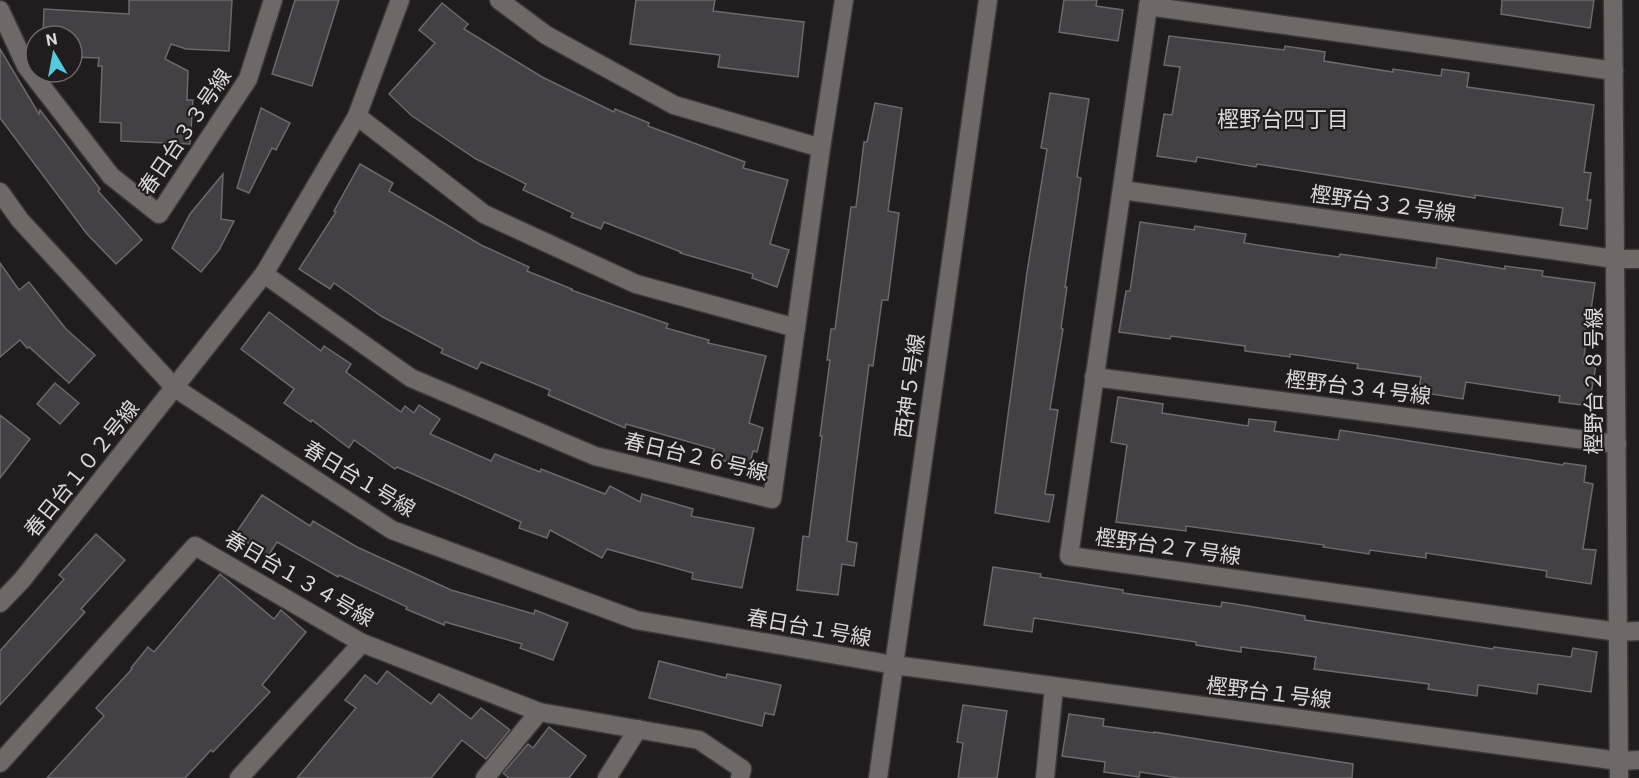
<svg xmlns="http://www.w3.org/2000/svg" width="1639" height="778" font-family="Roboto,'Noto Sans JP',sans-serif">
	<rect width="100%" height="100%" fill="#211c1d"/>
	<g fill="#444043" stroke="#6d686c" stroke-width="1.5">
		<path d="M129 0H232L229 51 186 49 171 44 165 59 188 71 187 100H193L190 144 121 141V123L100 122 102 66H98L99 58 72 57V36H43L44 9 129 14Z"/>
		<path d="M295 0H339L312 86 272 74Z"/>
		<path d="M636 0H715L713 11 804 22 798 77 718 67 720 55 630 44Z"/>
		<path d="M1064 0H1097L1096 6 1123 10 1118 41 1059 32Z"/>
		<path d="M1502 0H1594L1590 28 1501 14Z"/>
		<path d="M442 3 468 24 464 29 542 77 614 112 615 109 649 123 648 126 745 162 743 168 788 180 770 244 789 250 777 287 752 278 753 274 680 253 681 252 604 222 601 229 571 217 573 213 523 190 526 184 476 159 412 116 389 94 435 43 419 30Z"/>
		<path d="M1169 36 1284 50 1285 46 1325 52 1324 61 1393 72V69L1441 76 1442 69 1469 73 1467 87 1594 105 1584 172 1591 173 1587 200H1591L1587 229 1560 225 1563 208 1475 195V198L1257 164 1256 167 1197 157 1196 162 1157 156 1164 114 1172 115 1180 67 1164 65Z"/>
		<path d="M0 49 39 114 40 110 100 189 98 191 142 240 116 264 87 234 0 118Z"/>
		<path d="M1050 93 1089 99 1077 177 1081 178 1065 287H1067L1061 328 1063 329 1050 409 1058 410 1045 494 1054 495 1049 522 995 513 1027 272 1047 149 1041 148Z"/>
		<path d="M875 103 902 108 888 211 899 213 888 300H882L873 366 869 365 856 467 847 541 857 543 854 566 842 564 838 595 797 590 803 536 809 537 822 436H820L830 360H827L831 329H835L851 207H856L864 142H867Z"/>
		<path d="M261 108 290 123 276 150 272 148 249 193 237 188Z"/>
		<path d="M360 164 393 183 389 191 481 245 529 267 527 271 572 289 571 290 668 324 666 328 709 340 708 343 766 356 749 423 763 428 757 452 753 451 749 467 712 458 714 449 626 424 625 428 548 395 550 390 481 362 477 369 441 353 443 349 381 316 334 283 330 289 299 269 336 212 334 211Z"/>
		<path d="M223 174 221 219 234 221 219 250 201 272 172 248 190 214Z"/>
		<path d="M1140 222 1194 230 1195 226 1246 234 1244 243 1317 254 1339 257 1340 254 1436 268 1437 258 1505 269V266L1543 271 1542 276 1595 283 1583 363 1596 365 1589 406 1559 402 1560 396 1466 382 1463 399 1418 392 1421 377 1357 368 1358 364 1290 354V357L1245 351V346L1171 336 1170 339 1119 332 1126 291H1130Z"/>
		<path d="M0 263 19 290 29 282 66 329 95 355 69 383 29 347 27 348 20 340 0 357Z"/>
		<path d="M269 312 321 351 324 346 351 364 346 372 401 412 405 406 414 413 419 405 440 419 430 434 491 461 495 454 540 472 541 469 605 494 610 486 640 502 642 494 693 509 691 516 754 528 742 588 692 579 693 573 607 549 602 558 550 530 547 538 519 528 521 522 397 467 395 469 354 440 349 448 312 420 311 422 284 403 294 389 241 349Z"/>
		<path d="M55 383 79 403 60 424 37 404Z"/>
		<path d="M1118 397 1163 404 1162 413 1248 426 1249 419 1276 422 1274 431 1338 440 1340 430 1563 465 1564 463 1586 466 1584 482 1593 484 1583 549 1596 550 1591 584 1546 577 1547 571 1426 553V558L1370 550 1369 554 1323 547 1324 545 1186 526V531L1116 522 1127 445 1111 442Z"/>
		<path d="M0 415 30 439 0 478Z"/>
		<path d="M262 495 310 526 313 521 357 547 451 590 534 614 535 610 568 623 553 660 520 648 522 644 445 622 444 625 406 609 407 607 339 575 338 577 277 542 268 556 235 534Z"/>
		<path d="M96 534 125 560 81 609 85 612 0 705V651L64 579 59 575Z"/>
		<path d="M993 567 1041 574 1040 577 1123 590V593L1221 607 1222 602 1248 606 1305 616V620L1493 649 1494 647 1571 657 1573 648 1597 652 1591 692 1538 684 1537 694 1478 685 1477 696 1428 689 1429 684 1314 669 1316 657 1241 647V652L1196 645V642L1034 618 1032 632 984 625Z"/>
		<path d="M220 574 274 619 281 610 306 632 262 685 270 692 213 752 211 750 185 778H47L104 716 96 708 132 669 131 668 148 647 154 652Z"/>
		<path d="M659 661 726 678 727 674 781 685 774 715 765 713 762 726 649 698Z"/>
		<path d="M387 671 431 704 439 694 471 719 481 708 510 730 486 759 462 740 431 778H297L356 708 345 700 365 675 377 684Z"/>
		<path d="M963 705 1007 711 997 778H958L963 743 957 742Z"/>
		<path d="M1069 714 1104 719 1103 726 1154 733V732L1353 764 1352 778H1179L1140 772 1139 777 1104 772 1105 762 1062 756Z"/>
		<path d="M549 727 586 756 569 778H509L503 773 528 744 533 748Z"/>
	</g>
	<g fill="none" stroke-linecap="round" stroke-linejoin="round">
		<defs>
			<g id="minor">
				<path d="M499 0 546 35 674 105 821 148"/>
				<path d="M1149 0 1069 556 1618 632 1639 631"/>
				<path d="M1613 0 1619 778"/>
				<path d="M1148 6 1614 71"/>
				<path d="M0 10 26 66 111 176 159 214 248 79 273 0"/>
				<path d="M357 116 484 214 636 284 796 328"/>
				<path d="M1122 190 1615 259H1639"/>
				<path d="M0 192 20 220 175 388 392 530 636 620 894 665 1619 761 1639 760"/>
				<path d="M264 274 411 378 595 456 772 499 821 148 844 0"/>
				<path d="M1094 377 1617 444"/>
				<path d="M0 603 22 580 264 274 357 116 400 0"/>
				<path d="M539 712 699 740 742 769 740 778"/>
				<path d="M0 763 195 546 362 643 539 712 485 778"/>
				<path d="M239 778 362 643"/>
				<path d="M607 778 638 729"/>
				<path d="M878 778 988 0"/>
				<path d="M1045 778 1054 687"/>
			</g>
		</defs>
		<use href="#minor" stroke="#3d3939" stroke-width="21"/>
		<use href="#minor" stroke="#6e6869" stroke-width="18"/>
	</g>
	<g text-anchor="middle" dominant-baseline="central" stroke-width="4.5" stroke-linejoin="round" paint-order="stroke">
		<g font-size="21" fill="#dcd8d9" stroke="#211c1d">
			<text transform="translate(185 132) rotate(-56)">春日台３３号線</text>
			<text transform="translate(1383 204) rotate(8)">樫野台３２号線</text>
			<text transform="translate(1594 381) rotate(-90)">樫野台２８号線</text>
			<text transform="translate(910 386) rotate(-82)">西神５号線</text>
			<text transform="translate(1358 388) rotate(7)">樫野台３４号線</text>
			<text transform="translate(696 457) rotate(13)">春日台２６号線</text>
			<text transform="translate(82 469) rotate(-51)">春日台１０２号線</text>
			<text transform="translate(359 479) rotate(31)">春日台１号線</text>
			<text transform="translate(1168 547) rotate(8)">樫野台２７号線</text>
			<text transform="translate(299 579) rotate(30)">春日台１３４号線</text>
			<text transform="translate(809 628) rotate(10)">春日台１号線</text>
			<text transform="translate(1269 693) rotate(7)">樫野台１号線</text>
		</g>
		<g font-size="22" fill="#dcd8d9" stroke="#211c1d">
			<text x="1283" y="119">樫野台四丁目</text>
		</g>
	</g>
	<g transform="translate(54 54) rotate(350)"><circle r="28" fill="#211c1d" stroke="#6c6768" stroke-width="1.5"/>
	<path d="M0-4.5L10 22L0 15L-10 22Z" fill="#54cade"/>
	<text y="-9" font-size="16" font-weight="bold" text-anchor="middle" fill="#dcd8d9">N</text>
	</g>
</svg>
